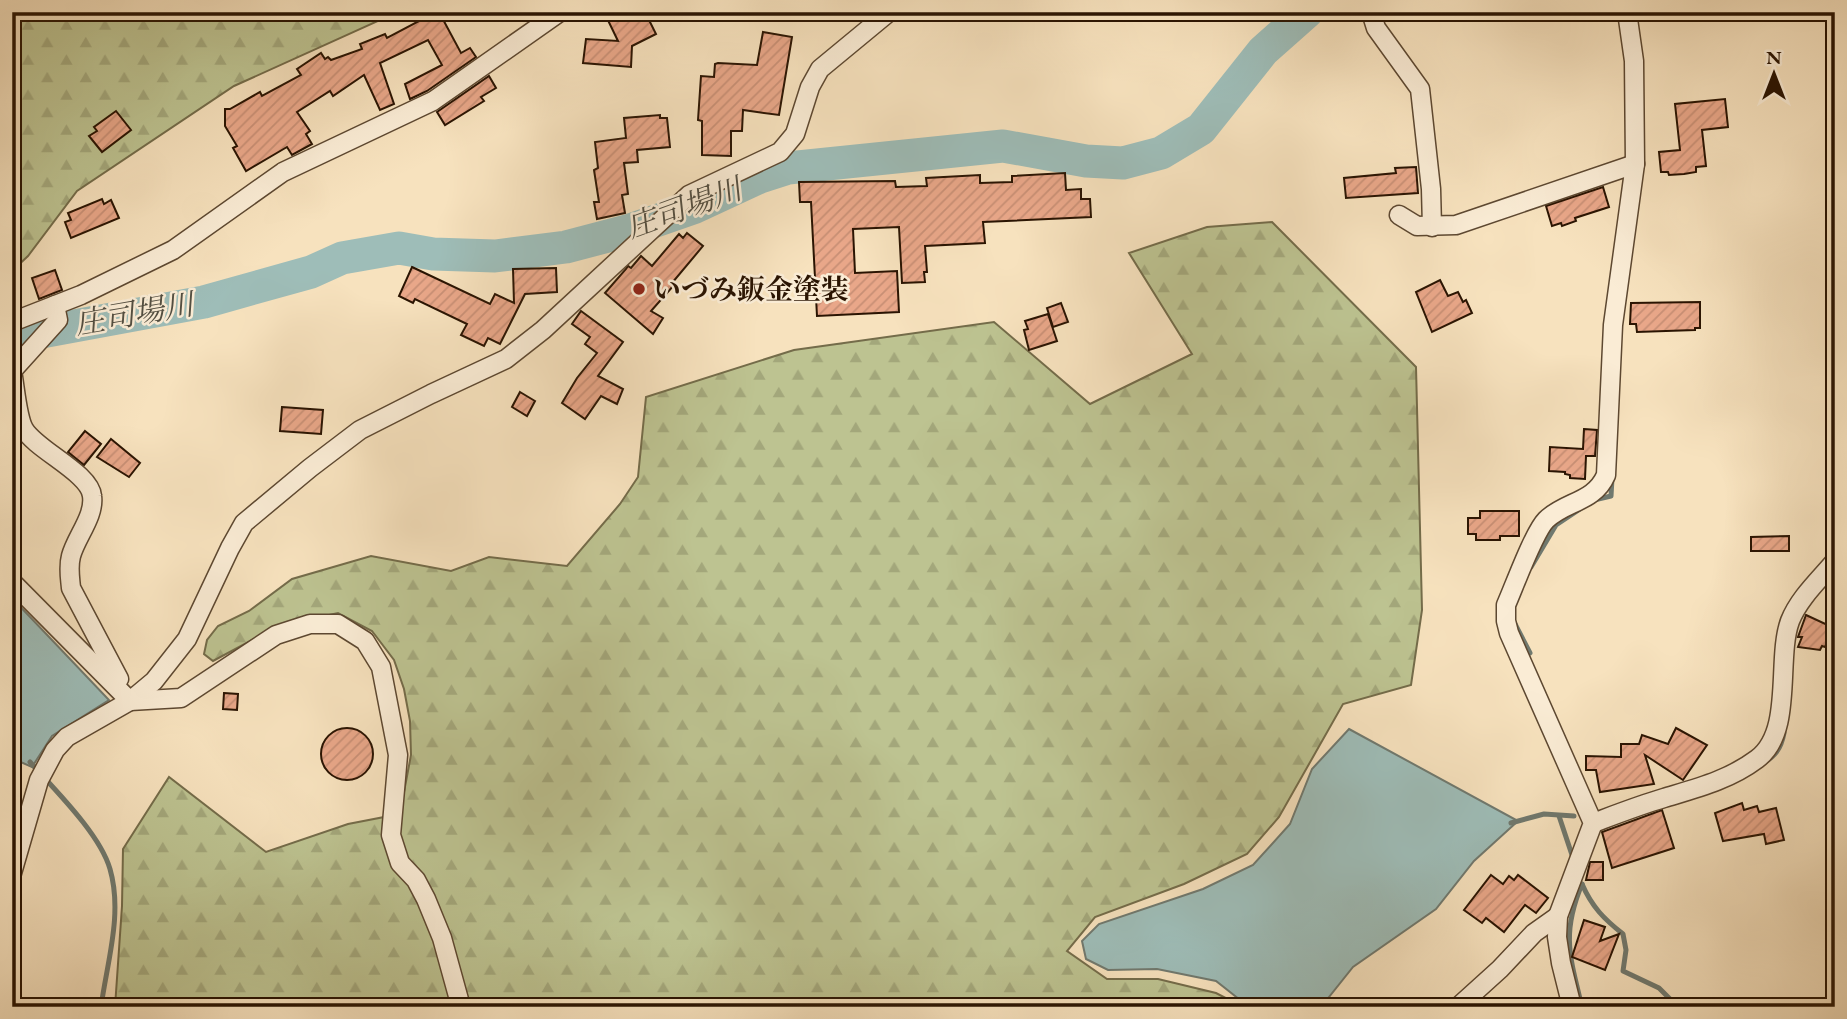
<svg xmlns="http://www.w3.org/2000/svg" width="1847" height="1019" font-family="'EB Garamond','Noto Serif JP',serif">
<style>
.forest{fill:url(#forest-firs);stroke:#746c4a;stroke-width:2}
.water{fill:#9ebdb8;stroke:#70796f;stroke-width:2}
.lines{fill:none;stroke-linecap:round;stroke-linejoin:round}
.stream{stroke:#70796f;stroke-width:5}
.river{stroke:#9ebdb8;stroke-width:33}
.building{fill:url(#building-hatch);stroke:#2a1402;stroke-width:2}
.minor-casing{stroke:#5d4831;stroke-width:21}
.minor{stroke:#faecd5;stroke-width:18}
.poi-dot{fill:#8f2418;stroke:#faecd5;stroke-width:2.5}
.labels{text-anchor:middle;stroke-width:5;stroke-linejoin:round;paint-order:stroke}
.poi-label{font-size:28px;font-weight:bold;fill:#2a1402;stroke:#faecd5;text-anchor:start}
.water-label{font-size:30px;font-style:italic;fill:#534f42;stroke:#faecd5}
</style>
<defs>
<pattern id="forest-firs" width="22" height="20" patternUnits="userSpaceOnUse" patternTransform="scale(1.75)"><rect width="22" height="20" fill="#bdc391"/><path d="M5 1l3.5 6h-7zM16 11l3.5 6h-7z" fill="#a3a77b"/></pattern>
<pattern id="building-hatch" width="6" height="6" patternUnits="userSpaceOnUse" patternTransform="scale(1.75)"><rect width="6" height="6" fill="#e9a789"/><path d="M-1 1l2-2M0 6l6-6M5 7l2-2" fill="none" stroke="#c88f75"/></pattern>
</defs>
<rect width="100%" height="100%" fill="#f7e2be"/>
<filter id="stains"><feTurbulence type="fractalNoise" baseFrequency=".00286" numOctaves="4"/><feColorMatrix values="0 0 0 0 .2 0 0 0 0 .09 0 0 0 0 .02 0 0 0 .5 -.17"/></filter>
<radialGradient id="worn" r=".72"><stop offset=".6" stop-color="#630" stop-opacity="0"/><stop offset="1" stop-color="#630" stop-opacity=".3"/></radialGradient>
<g class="forest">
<path d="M12,12H389L378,21L234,86L77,191L28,256L12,271Z"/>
<path d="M1272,222L1416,367L1422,610L1411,685L1343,704L1279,817L1247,854L1184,884L1095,917L1067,951L1107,979H1158L1216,993L1243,1007H115L122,906L123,849L169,777L266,852L348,824L384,817L404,792L411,755L410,721L404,689L394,660L372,631L338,613L278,626L213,661L204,654L207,640L218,626L249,611L292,579L371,556L451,571L489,557L567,566L620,504L638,477L646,397L794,350L994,322L1090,404L1192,354L1129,253L1207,227Z"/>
</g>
<g class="water">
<path d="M12,598L109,700L52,736L32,767L16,760L12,756Z"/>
<path d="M1349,729L1518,821L1474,861L1436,909L1353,967L1321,1007H1249L1216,981L1157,969L1108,970L1086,959L1082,941L1099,924L1203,889L1253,865L1290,824L1312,769Z"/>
</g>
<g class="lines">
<g class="stream">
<path d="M1594,500L1611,496L1612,478"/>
<path d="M1531,567L1556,525L1580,509"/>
<path d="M1514,622L1530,653"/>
<path d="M30,762C55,790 100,834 110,869C123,914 107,962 101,1007"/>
<path d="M1760,765C1775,757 1781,749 1784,733"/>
<path d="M1559,816L1574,861"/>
<path d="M1511,823L1544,814L1574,816"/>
<path d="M1582,884C1592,907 1604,919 1623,934L1626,950L1623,971L1659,988L1678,1007"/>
<path d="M1582,1007C1570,957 1561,934 1582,884"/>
</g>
<path class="river" d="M12,342L36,333L204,302L311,272L342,258L399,248L433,254L495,256L566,247L627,231L693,208L760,177L788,168L1003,146L1086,161L1123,163L1161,153L1201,129L1263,51L1307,12"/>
</g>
<g class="building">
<path d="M436,12H439L461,53L470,48L476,57L427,91L410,99L405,84L442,65L428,40L380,63L394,104L380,110L364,75L333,96L330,91L297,112L310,131L306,134L312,144L292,155L287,147L246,171L233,148L237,146L225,126V109H230L260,92L262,96L301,75L297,69L321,53L325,59L328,57L331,60L362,49L360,44L385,34L387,38Z"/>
<path d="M604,12H645L656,34L632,46L631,67L583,63L586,39L618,41Z"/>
<path d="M763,32L792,37L779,115L743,110L742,131H731V156L702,155V121L698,120L701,76L714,77L715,64L718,63L757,65Z"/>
<path d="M489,76L496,88L481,97L484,101L445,125L437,112Z"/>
<path d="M1725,99L1728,127L1702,130L1706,166L1696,167V172L1684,174L1669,175L1668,172H1661L1659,152L1680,150L1675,104Z"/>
<path d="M116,111L131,130L102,152L89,136L97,131L94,127Z"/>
<path d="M660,115V118H667L670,147L637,150L638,162L624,163L628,194L622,195L625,213L597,219L594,202H599L594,170L598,168L595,142L626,138L624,118Z"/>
<path d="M1416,167L1418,193L1346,198L1344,178L1396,173L1395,168Z"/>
<path d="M1065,173L1066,190L1081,189V199H1090L1091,217L983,222L985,243L925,246L927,272H924L925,282L902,283L899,227L853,229L855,273L897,271L899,312L817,316L811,202H800L799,182L895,181L896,187L927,186L926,178L980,175V183L1012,182V176Z"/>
<path d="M1603,187L1609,207L1575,218L1576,221L1562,226L1561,223L1552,226L1546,206Z"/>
<path d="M102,199L104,204L111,200L119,218L71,238L65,222L71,220L68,213Z"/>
<path d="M687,233L703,246L672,283L674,285L651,311L663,318L653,334L605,293L626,269L628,266L631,268L641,256L652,266L679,234L683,238Z"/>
<path d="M412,267L490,304L495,294L514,303L513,269L556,268L557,292L525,294L500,344L488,338L484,346L461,335L467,324L415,299L413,303L399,296Z"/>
<path d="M55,270L62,290L39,299L32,278Z"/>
<path d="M1440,280L1448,296L1458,292L1463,302L1466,300L1472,313L1432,332L1416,292Z"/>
<path d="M1700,302V328H1695V330L1637,332L1636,324H1630L1631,303Z"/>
<path d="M1061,303L1068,322L1053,327L1047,308Z"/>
<path d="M581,311L623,342L598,376L623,389L617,404L601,396L585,419L562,403L577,378L597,353L585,344L590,337L572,324Z"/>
<path d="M1048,314L1057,341L1029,350L1024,330L1028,329L1025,321Z"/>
<path d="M520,392L535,401L527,416L512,407Z"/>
<path d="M282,407L323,410L321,434L280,431Z"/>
<path d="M1584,429L1597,430L1595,456H1586L1585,479L1570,478V475L1565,474V472L1549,471L1550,447L1583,449Z"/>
<path d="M85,431L101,444L84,465L68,452Z"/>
<path d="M111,439L140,463L129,477L97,457Z"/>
<path d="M1480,511H1519V536H1500V540H1476V534H1468V518H1480Z"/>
<path d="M1789,536V551H1751V537Z"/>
<path d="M1806,615L1832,627L1825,647L1822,646L1820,650L1798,647L1802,637H1798Z"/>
<path d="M224,693L238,694L237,710L223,709Z"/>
<circle cx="347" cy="754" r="26"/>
<path d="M1676,728L1707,745L1683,780L1645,755L1654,784L1600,792L1596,770H1586V756L1621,757V744H1639L1642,735L1668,744Z"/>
<path d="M1742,803L1744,810L1757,806L1759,812L1776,808L1784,840L1766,844L1764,834L1723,841L1715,813Z"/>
<path d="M1662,810L1674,848L1612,868L1602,832Z"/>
<path d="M1590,862H1603V880H1586Z"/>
<path d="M1491,875L1503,884L1509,876L1514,880L1518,875L1548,898L1536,913L1525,905L1504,932L1486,918L1482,923L1464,910Z"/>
<path d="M1584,920L1605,927L1600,941L1619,934L1605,970L1572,957Z"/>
</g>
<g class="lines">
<defs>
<g id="minor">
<path d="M1371,12L1376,28L1420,89L1431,189L1432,227"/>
<path d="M1399,215L1417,226L1456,225L1635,164"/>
<path d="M55,305L58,320L12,371C15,386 17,417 24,429C36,450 90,473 92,496C95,516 76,537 71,556C68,567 70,577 71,588L119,679"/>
<path d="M12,322L81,295L173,250L283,172L433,101L560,12"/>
<path d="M12,582L130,701L181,698L276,635L310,624H338L365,641L381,667L398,755L391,835L400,863L416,880L426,899L442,938L461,1007"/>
<path d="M1593,823C1617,814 1640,805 1664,798C1697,788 1729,780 1757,759C1794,732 1776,659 1790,621C1799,598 1820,579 1835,561"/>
<path d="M12,873L39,780L55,750L67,737L130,701L154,681L187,639L230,548L244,523L310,468L360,430L431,394L506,359L543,330L689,195L780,152L795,134L810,87L820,69L889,12"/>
<path d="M1458,1007L1500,969L1534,933L1558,916"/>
<path d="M1572,1007L1561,963L1557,937L1558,916L1593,823L1509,633L1506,621V605C1514,587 1534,532 1546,520C1565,501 1594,503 1606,475L1613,325L1635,164L1634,61L1627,12"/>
</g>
</defs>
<use href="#minor" class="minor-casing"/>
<use href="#minor" class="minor"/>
</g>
<circle class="poi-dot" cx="639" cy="289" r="7"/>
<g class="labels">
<g class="poi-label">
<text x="653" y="299">いづみ鈑金塗装</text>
</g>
<g class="water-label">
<text transform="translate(684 208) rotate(-20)" y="10">庄司場川</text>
<text transform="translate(134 314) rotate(-10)" y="10">庄司場川</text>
</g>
</g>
<rect width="1847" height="1019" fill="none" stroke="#f7e2be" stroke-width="42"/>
<rect x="14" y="14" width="1819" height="991" fill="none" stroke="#2a1402" stroke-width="3.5"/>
<rect x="21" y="21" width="1805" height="977" fill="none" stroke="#2a1402" stroke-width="2"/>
<g transform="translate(1774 74)" stroke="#faecd5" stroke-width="5" paint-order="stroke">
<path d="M0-5L12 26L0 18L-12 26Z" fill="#2a1402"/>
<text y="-10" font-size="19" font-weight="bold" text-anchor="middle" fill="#2a1402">N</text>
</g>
<rect width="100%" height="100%" filter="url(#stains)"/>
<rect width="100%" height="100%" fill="url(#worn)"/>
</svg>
